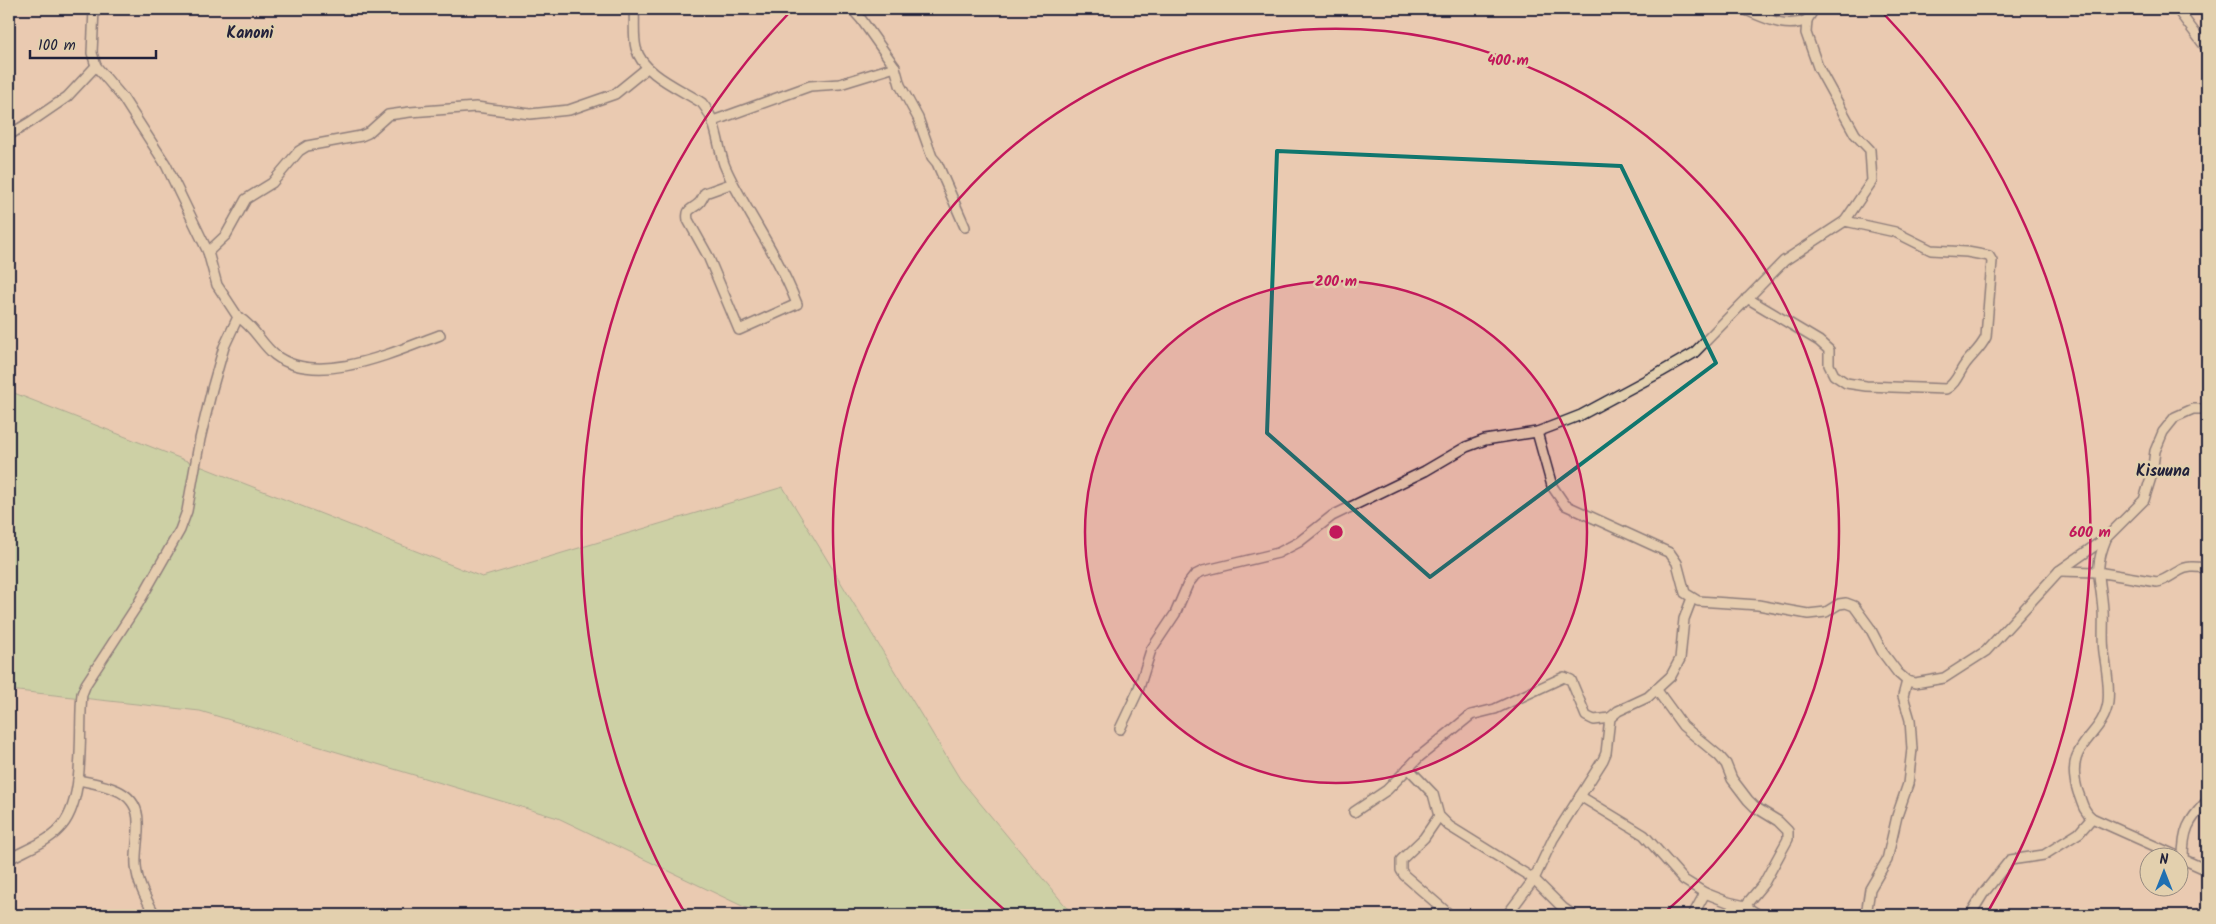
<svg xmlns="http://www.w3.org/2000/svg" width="2216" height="924" font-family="Kalam,sans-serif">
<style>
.green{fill:#aad897;stroke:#667d69}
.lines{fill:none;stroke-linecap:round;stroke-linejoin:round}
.minor-casing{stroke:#22223b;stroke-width:12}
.minor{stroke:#e3d0ae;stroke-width:9}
.marked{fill:none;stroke:#0f766e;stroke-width:4;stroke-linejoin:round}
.ring{fill:none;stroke:#c2185b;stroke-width:2.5}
.labels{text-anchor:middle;stroke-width:5;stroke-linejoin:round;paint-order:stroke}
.quarter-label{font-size:16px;font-weight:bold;fill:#22223b;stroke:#e3d0ae}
.centre{fill:#c2185b;stroke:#e3d0ae;stroke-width:2.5}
.ring-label{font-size:15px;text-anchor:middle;font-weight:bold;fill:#c2185b;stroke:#e3d0ae;stroke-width:5;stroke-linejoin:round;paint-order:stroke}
</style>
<rect width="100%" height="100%" fill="#eacab1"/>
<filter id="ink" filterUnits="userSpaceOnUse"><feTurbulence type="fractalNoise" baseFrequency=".02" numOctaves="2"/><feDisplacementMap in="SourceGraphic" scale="10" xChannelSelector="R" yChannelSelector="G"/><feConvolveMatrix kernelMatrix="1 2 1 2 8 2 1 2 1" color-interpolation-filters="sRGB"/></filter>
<g filter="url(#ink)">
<path class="green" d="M9,391L482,577L783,487L960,779L1073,915H761L558,818L200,711L9,690Z"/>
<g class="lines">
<defs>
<g id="minor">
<path d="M634,9C635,21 633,36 636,48C642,74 681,89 702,103C717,121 717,143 724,164C731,182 742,199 751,215C768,244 785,273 797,304L739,330L708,256L688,220C686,209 691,210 698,204C701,202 703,197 705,193L733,183"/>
<path d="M852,9L861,19L895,67L900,85L918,118L932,157L937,163L965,227"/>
<path d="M1743,9C1764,17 1785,30 1807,20L1814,9"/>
<path d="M2177,9L2207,49"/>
<path d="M1807,20L1806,33L1818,67L1855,134L1870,150L1872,181L1845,221"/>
<path d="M713,121L810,86L840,84L895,67"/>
<path d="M9,135L32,121L67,97L96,66"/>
<path d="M208,252L226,235L246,199L272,183L299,151L307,146L361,136L368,133L388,115L410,112L476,107L530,114L569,110L615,94L647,68"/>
<path d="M238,317C254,326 261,344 275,355C318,388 396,351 440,335"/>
<path d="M1537,432L1552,486L1565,505L1670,553L1677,563L1685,593L1698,601L1758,605L1808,614L1826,612L1839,604L1846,603L1854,606L1870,628L1883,653L1898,673L1907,681"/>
<path d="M2106,539C2093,571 2101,578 2103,610C2104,624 2102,638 2104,652C2106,668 2110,685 2108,702C2103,739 2062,742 2078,792C2082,802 2083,811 2092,818L2177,856"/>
<path d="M2059,571L2097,572L2157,582C2166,580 2171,575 2179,571C2187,565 2198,567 2207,568"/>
<path d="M1656,689L1683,726L1719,756L1726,764L1732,779L1748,800L1755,807L1778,821L1788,831V839L1764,883L1745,906"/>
<path d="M1120,729L1138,691L1151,650L1175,614L1188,584L1195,575L1203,571L1278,553L1299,542L1332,516L1425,471L1466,447L1485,440L1537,432L1558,424L1581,415L1661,372L1694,353L1784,261L1845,221L1895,232L1931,250L1967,252L1989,256L1992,261L1986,337C1981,348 1973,354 1966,363C1959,372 1956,384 1946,389L1866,386L1846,383L1834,375L1829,365V350L1819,341L1747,298"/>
<path d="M1408,768L1433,794L1439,816L1449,826L1534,879L1563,908L1573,915"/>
<path d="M78,780C103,785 138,789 138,822C139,836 135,851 136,865C137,883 146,899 155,915"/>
<path d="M1580,796L1644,835L1684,880L1705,893L1728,902L1745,906L1759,915"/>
<path d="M1354,812L1387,790L1419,757L1471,715L1495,709L1564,677L1571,680L1586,716L1594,720L1610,718"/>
<path d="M1439,816L1424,838L1401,860V870L1404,875L1450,915"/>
<path d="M2178,857L2207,870"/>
<path d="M9,859C25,850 46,843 59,829C87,802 78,730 82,694L86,684L138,604L180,530L187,511L200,439L212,389L224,347L238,317L217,285L208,252L166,165L123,98L96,66L92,53L94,9"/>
<path d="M2183,859C2183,830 2188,821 2207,801"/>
<path d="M1507,915L1534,879L1553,839L1603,760L1606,753L1610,718L1618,711L1648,697L1671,676L1680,659L1684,619L1692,598"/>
<path d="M1693,915L1705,893"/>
<path d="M1866,915L1870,889L1887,860L1897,816L1908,784L1912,749L1910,720L1903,696L1907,681L1915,683L1944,678L1986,651L2059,571L2106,538L2144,500L2152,474L2155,451L2163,432L2175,417L2193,409H2207"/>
<path d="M1970,915L1983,894L2010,860L2044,855L2079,833L2092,818"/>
</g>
</defs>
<use href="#minor" class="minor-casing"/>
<use href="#minor" class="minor"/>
</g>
</g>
<path d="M0 0H2216V924H0ZM1277,151L1621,166L1716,363L1430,577L1267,433Z" fill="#eacab1" fill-opacity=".55" fill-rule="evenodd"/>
<path class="marked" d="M1277,151L1621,166L1716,363L1430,577L1267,433Z"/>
<circle cx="1336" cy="532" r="251" fill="#c2185b" fill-opacity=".12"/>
<g class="ring">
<circle cx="1336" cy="532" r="251"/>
<path d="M1009 914A503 503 0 1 1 1663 914"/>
<path d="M686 915A754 754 0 0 1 789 13M1883 13A754 754 0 0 1 1986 915"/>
</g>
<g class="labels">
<g class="quarter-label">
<text x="250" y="38">Kanoni</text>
<text x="2163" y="476">Kisuuna</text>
</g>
</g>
<circle cx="1336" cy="532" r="8" class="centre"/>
<g class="ring-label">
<text x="1508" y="65">400 m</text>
<text x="1336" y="286">200 m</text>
<text x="2090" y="537">600 m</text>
</g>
<rect width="2216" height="924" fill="none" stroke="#e3d0ae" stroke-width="30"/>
<rect x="15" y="15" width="2186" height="894" fill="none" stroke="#22223b" stroke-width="2" filter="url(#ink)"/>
<g transform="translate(2164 872)"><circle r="24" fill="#e3d0ae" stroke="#968a80"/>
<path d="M0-4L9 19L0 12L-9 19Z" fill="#1f6fb2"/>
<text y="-8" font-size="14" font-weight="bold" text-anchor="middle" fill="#22223b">N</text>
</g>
<path d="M30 50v8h126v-8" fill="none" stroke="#22223b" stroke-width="2.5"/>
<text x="38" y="50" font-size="15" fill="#22223b" stroke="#e3d0ae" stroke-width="4" paint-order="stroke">100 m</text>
</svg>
